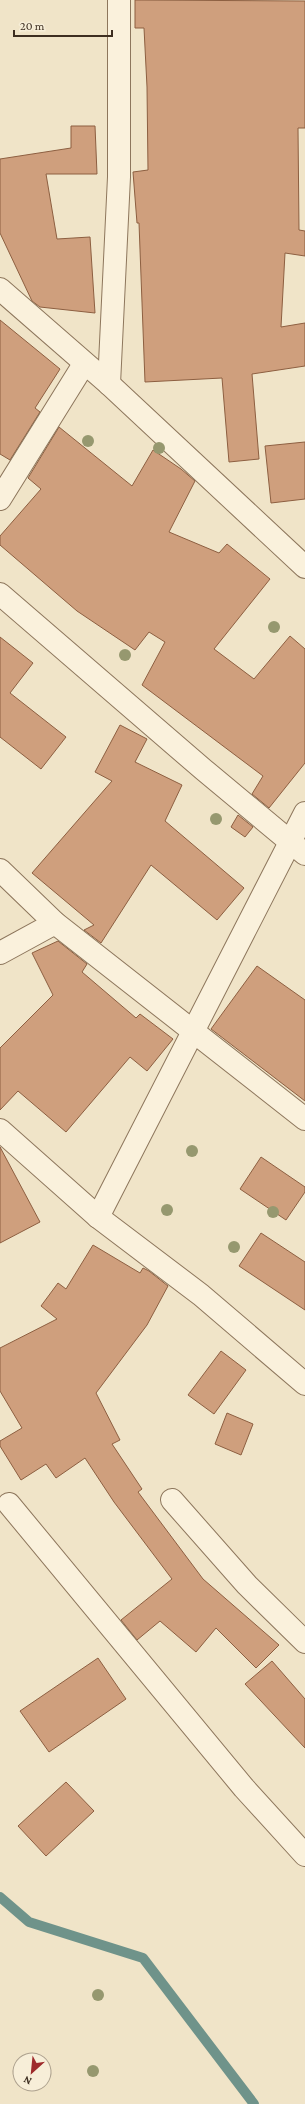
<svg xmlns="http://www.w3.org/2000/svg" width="305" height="2104" font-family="'Crimson Pro',serif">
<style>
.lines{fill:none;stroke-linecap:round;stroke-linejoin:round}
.stream{stroke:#6f938a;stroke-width:10}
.building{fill:#cf9f7d;stroke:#8d5f41}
.street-casing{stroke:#8d765c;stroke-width:24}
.street{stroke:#faf1dc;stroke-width:22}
.tree{fill:#96986f}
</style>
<rect width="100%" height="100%" fill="#f0e4c8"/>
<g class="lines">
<path class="stream" d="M0,1897L29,1922L143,1958L254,2104"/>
</g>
<g class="building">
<path d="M135,0L305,1V128H298L299,230L305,231V256L285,253L281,327L305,323V366L252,374L259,459L229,462L222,378L145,382L139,223H137L133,172L148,170L147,87L144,28H135Z"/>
<path d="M71,126H95L97,174H46L57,239L90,237L95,313L40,307L32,301L0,233V159L71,148Z"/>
<path d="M0,320L60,369L35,408L40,412L10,460L0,454Z"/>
<path d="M59,427L132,486L153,450L181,469L195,481L169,532L219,553L227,544L270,579L214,649L254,679L290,636L305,649V763L269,808L252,794L263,776L142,685L165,642L149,632L135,650L77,611L0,545V536L41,489L28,478Z"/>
<path d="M305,442V499L271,503L265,446Z"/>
<path d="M0,637L33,663L10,693L66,737L41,769L0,737Z"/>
<path d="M120,725L147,739L135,762L182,785L165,821L244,888L217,920L151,865L101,943L84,930L94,925L32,873L112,781L95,772Z"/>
<path d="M238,815L253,827L245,837L231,827Z"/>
<path d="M58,941L87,964L82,972L136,1018L140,1014L173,1039L147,1071L130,1057L66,1132L18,1091L0,1110V1048L53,995L32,953Z"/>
<path d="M257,966L305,1000V1101L211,1029Z"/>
<path d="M0,1147L40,1222L0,1243Z"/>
<path d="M261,1157L305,1187V1192L286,1220L240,1189Z"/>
<path d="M261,1233L305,1262V1310L239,1266Z"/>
<path d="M93,1245L140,1273L143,1268L149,1271L168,1286L147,1325L96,1393L120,1440L112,1444L142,1489L138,1492L203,1579L279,1645L256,1668L216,1628L196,1652L160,1621L137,1640L121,1620L172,1579L114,1502L85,1458L56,1478L46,1464L21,1480L0,1446V1441L22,1428L0,1391V1348L57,1319L41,1306L58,1283L66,1289Z"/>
<path d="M221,1351L246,1370L214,1414L188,1395Z"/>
<path d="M227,1413L253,1424L241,1455L215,1444Z"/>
<path d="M98,1658L126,1699L49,1752L20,1711Z"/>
<path d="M272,1661L305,1699V1748L245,1684Z"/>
<path d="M66,1782L94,1811L46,1856L18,1826Z"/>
</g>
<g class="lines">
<defs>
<g id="street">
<path d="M0,289L109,384L305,567"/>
<path d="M109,384L119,177V0"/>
<path d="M0,499L84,364"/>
<path d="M0,594L204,770L305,854"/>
<path d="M0,870L55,923L305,1119"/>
<path d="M0,953L55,923"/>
<path d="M0,1130L98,1217L201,1295L305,1384"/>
<path d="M98,1217L305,813"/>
<path d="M172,1500L247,1585L305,1642"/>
<path d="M9,1504L244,1788L305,1855"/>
</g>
</defs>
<use href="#street" class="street-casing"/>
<use href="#street" class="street"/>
</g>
<g class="tree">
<circle cx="88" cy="441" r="6"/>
<circle cx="159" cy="448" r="6"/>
<circle cx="274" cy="627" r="6"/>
<circle cx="125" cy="655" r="6"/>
<circle cx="216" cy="819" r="6"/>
<circle cx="192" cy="1151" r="6"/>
<circle cx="167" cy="1210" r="6"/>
<circle cx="273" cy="1212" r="6"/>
<circle cx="234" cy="1247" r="6"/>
<circle cx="98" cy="1995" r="6"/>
<circle cx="93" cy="2071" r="6"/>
</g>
<g transform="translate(32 2072) rotate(207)"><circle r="19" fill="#f7eed8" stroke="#ada18e"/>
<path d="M0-3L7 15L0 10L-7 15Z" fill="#9e2a2b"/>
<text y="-6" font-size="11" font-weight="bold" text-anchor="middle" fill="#3d2e20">N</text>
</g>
<path d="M14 30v6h98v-6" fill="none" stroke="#3d2e20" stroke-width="2"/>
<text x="20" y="30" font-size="12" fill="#3d2e20" stroke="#f7eed8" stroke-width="3" paint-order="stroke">20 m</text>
</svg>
